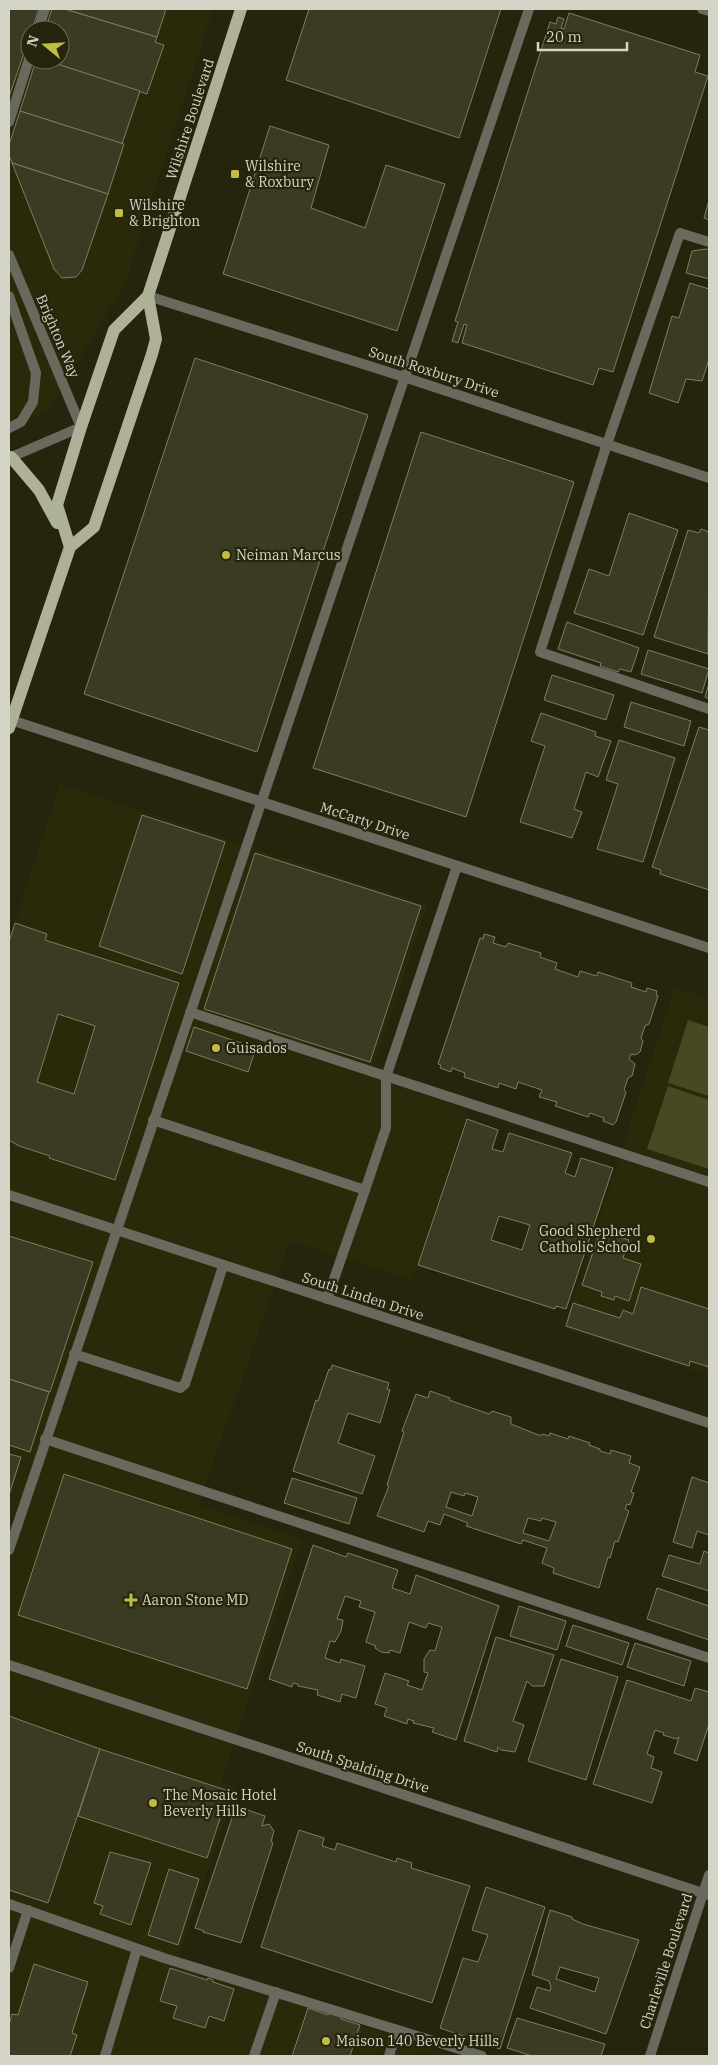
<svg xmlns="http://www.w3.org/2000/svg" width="718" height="2065" font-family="'IBM Plex Serif',serif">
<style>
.built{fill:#2a2a0a;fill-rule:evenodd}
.green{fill:#484823}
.building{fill:#3b3b23;stroke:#7c7d62;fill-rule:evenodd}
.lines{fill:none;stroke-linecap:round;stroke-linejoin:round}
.service{stroke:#69695e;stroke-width:10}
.minor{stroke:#69695e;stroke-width:10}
.tertiary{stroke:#69695e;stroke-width:10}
.primary{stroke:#afb098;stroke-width:12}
.poi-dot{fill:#bfbe42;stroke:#25250e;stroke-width:2}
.labels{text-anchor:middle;stroke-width:4.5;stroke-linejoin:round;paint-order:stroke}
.street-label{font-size:14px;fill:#d4d5c6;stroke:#25250e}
.poi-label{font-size:14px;fill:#d4d5c6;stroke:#25250e;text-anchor:start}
</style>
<rect width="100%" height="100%" fill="#25250e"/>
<g class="built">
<path d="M9,9H213L125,283L48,412L9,427ZM30,30H60V60H30Z"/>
<path d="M60,784L427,905L371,1076L468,1110L412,1280L290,1241L199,1504L302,1540L221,1782L236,1787L176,1964L453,2056H9V941Z"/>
<path d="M675,988L709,998V1375L563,1329Z"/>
</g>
<g class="green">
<path d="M688,1020L709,1027V1096L668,1083Z"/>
<path d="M668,1086L709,1100V1169L647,1149Z"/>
</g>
<g class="building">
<path d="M9,9H39L9,97Z"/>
<path d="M52,9H65L157,37L155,42L164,45L147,94L45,60H60V30H45Z"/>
<path d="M65,9H166L157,37Z"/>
<path d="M309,9H501L459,138L286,80Z"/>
<path d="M569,13L700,55L695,72L708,76L613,372L599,368L593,385L462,343L467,325L464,324L458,343L452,341L458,322L455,321L550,22L556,24L558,17L564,19L561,28L564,29Z"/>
<path d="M36,60H45L140,91L122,144L20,111Z"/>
<path d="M20,111L124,144L108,194L12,163L9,155V145Z"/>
<path d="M270,126L329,145L311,208L365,228L386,165L445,184L397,331L223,274Z"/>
<path d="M12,163L108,194L82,270L76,277L62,278L54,269Z"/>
<path d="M709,200V220L704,218Z"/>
<path d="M706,249L709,250V279L686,273L692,251Z"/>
<path d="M690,283L709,289V359L702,381L686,379L678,403L649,393L672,316L679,318Z"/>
<path d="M195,358L368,415L257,752L84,694Z"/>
<path d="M421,432L574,482L466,817L313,768Z"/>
<path d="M629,513L678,530L643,635L574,613L589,569L609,576Z"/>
<path d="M701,529L709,532L708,654L654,637L688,530L699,533Z"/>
<path d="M567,622L639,648L631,672L620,669L618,672L600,666L601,663L558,649Z"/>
<path d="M648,650L709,669L702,693L641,674Z"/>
<path d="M552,675L614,695L606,720L544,700Z"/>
<path d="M709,683V699L705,697Z"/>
<path d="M631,702L691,721L684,746L624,727Z"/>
<path d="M541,713L596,732L595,736L611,741L598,777L586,772L574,809L582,812L572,838L520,822L545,746L531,741Z"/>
<path d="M699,727L709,730V890L660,874L661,870L652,867Z"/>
<path d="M619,740L675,758L643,862L597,849L618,784L606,780Z"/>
<path d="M142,815L225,842L182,974L99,946Z"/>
<path d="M255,853L421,906L370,1062L204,1009Z"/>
<path d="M15,923L47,934L45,940L179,983L115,1180L49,1158L50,1156L19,1146L9,1140V942ZM58,1014L95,1026L74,1094L37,1082Z"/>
<path d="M484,934L495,937L493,943L506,947L508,943L541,953L540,957L557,963L555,969L578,977L580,971L597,976L598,972L632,983L631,987L646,992L647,988L657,991L656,995L658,996L649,1024L645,1026L641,1038L643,1041L640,1052L635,1055L631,1054L629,1059L635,1064L632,1076L628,1078L624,1090L626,1092L616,1122L613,1125L603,1121L604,1118L590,1113L588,1117L555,1106L557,1102L539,1097L542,1090L518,1082L516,1089L499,1083L498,1088L464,1077L465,1073L452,1068L451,1072L440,1068L441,1065L438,1064L480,938L483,939Z"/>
<path d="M194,1027L256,1048L248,1072L186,1051Z"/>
<path d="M467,1119L498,1130L492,1149L503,1152L509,1133L572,1153L565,1173L575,1177L581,1158L613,1168L566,1309L556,1306L555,1309L418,1265ZM499,1216L530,1225L522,1250L491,1240Z"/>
<path d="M600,1231L629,1240L623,1258L641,1264L629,1301L615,1296L614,1300L601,1296L602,1292L582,1285Z"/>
<path d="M9,1236L93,1262L50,1392L9,1379Z"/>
<path d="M641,1287L709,1309V1367L690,1361L689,1366L566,1326L573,1303L620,1318L623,1310L633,1314Z"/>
<path d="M332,1365L389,1383L387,1389L390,1390L380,1423L348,1413L338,1443L375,1456L362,1494L293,1471L316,1400L318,1401L329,1369L331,1370Z"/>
<path d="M9,1379L49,1392L30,1452L9,1445Z"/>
<path d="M430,1391L450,1398L449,1400L489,1414L492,1411L511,1417V1424L541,1436L542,1434L549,1436L550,1433L568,1439L569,1436L590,1443L589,1445L600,1449V1451L610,1454L611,1450L631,1456L629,1463L640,1467L631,1492L634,1493L630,1505L627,1504L625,1509L629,1511L618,1542L615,1541L610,1558L608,1557L599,1588L553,1573L554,1568L542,1563L547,1548L523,1540L521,1544L466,1526L468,1523L444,1514L440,1525L428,1521L424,1532L377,1516L389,1486L387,1485L404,1432L402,1431L416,1394L428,1398ZM451,1492L464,1496L465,1493L478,1497L472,1516L446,1507ZM528,1518L541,1521L542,1518L556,1522L549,1541L523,1533Z"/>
<path d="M9,1454L21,1457L9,1495Z"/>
<path d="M64,1474L292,1549L247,1689L18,1615Z"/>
<path d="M692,1477L709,1483V1535L697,1531L692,1548L673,1542Z"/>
<path d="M292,1478L357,1498L349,1524L284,1503Z"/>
<path d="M313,1545L346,1557L348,1553L398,1570L392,1588L410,1594L416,1575L499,1606L456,1740L432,1732L434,1728L413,1723L414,1721L408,1719L407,1724L384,1716L387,1708L375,1704L385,1673L409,1681L407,1685L422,1690L428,1673L424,1672V1659L430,1650L435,1651L442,1627L428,1623L426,1628L409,1622L400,1653L390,1650L389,1653L381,1652L375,1648L376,1646L366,1642L375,1612L359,1607L361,1601L345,1596L337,1619L343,1620L341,1631L335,1642L330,1641L325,1658L340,1663L341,1659L365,1666L356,1698L342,1694L340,1702L317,1695L318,1690L298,1686V1684L293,1683L292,1687L269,1679Z"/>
<path d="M704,1551L709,1553V1591L662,1576L669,1555L700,1564Z"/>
<path d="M657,1588L709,1606V1640L647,1619Z"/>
<path d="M519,1606L566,1621L557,1650L510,1636Z"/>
<path d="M573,1625L629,1643L622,1665L566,1646Z"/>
<path d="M496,1637L554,1655L544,1686H532L527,1681L513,1721L524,1725L515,1752L501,1750L498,1747L497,1752L464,1741Z"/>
<path d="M635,1643L691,1661L684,1686L627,1667Z"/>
<path d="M561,1659L618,1677L586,1780L528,1761Z"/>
<path d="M627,1680L691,1701L695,1688L709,1692V1724L697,1761L674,1753L679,1737L676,1739L663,1735L664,1733L655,1730L647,1754L654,1757L651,1768L662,1772L652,1803L593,1784Z"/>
<path d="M9,1716L100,1749L48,1903L9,1890Z"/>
<path d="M100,1749L229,1791L207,1858L78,1816Z"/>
<path d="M236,1806L265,1816L262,1826L269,1824L274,1831L271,1842L273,1843L241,1943L203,1932L204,1931L195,1928Z"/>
<path d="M299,1830L324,1838L322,1846L335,1850L337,1843L396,1862L397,1858L412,1863L411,1868L470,1886L432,2003L261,1947Z"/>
<path d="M110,1852L151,1863L131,1925L100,1914L103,1906L94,1903Z"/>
<path d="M169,1869L199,1879L178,1945L148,1935Z"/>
<path d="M486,1887L545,1907L500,2049L440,2028L463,1958L478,1962L488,1935L472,1930Z"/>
<path d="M550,1910L572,1917V1919L583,1924L639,1940L606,2034L530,2008L537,1987L550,1991L551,1987L549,1981L532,1975ZM560,1967L599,1978L595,1992L556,1979Z"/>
<path d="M34,1964L88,1982L72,2033L77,2035L70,2056H9V2025L12,2014L18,2015Z"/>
<path d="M170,1968L207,1980L208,1978L213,1980V1982L234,1989L224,2021L209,2016L205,2028L173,2018L177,2006L160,2001Z"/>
<path d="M308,2008L328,2015L329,2010L342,2014L341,2019L360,2025L350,2056H292Z"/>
<path d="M517,2018L605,2044L601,2056H532L507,2048Z"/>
</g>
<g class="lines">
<g class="service">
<path d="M38,30L45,9"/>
<path d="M9,122L30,56"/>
<path d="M709,242L680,233L607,444L540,652L709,709"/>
<path d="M190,1012L709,1182"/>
<path d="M153,1120L365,1190L327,1299"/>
<path d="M365,1190L386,1128V1077L457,866"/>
<path d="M74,1354L180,1388L185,1384L223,1266"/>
<path d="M45,1439L709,1658"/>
<path d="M9,1550L529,9"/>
<path d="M9,1904L164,1958L482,2056"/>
<path d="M9,1968L28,1910"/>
<path d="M105,2056L137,1949"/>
<path d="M254,2056L276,1992"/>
<path d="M389,2056L397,2030"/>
</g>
<g class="minor">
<path d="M702,9L709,11"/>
<path d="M11,720L709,948"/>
<path d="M9,1195L709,1423"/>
<path d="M650,2056L709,1875"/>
</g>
<g class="tertiary">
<path d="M9,255L81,427L9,458"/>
<path d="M9,296L36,373L33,402L21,422L9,428"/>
<path d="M148,296L404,377L709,478"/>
<path d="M9,1665L709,1895"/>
</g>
<g class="primary">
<path d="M11,457L39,490L57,523"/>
<path d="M70,547L57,505L81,427L114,330L148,296"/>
<path d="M9,728L70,547L94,527L152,354L156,339L148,296L241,9"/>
</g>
</g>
<g class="poi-dot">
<rect x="230" y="169" width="10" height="10" rx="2.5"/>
<rect x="114" y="208" width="10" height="10" rx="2.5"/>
<circle cx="226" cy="555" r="5"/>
<circle cx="216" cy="1048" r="5"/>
<circle cx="651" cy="1239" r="5"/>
<path d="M128.5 1592.5h5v5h5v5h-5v5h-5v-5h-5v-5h5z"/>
<circle cx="153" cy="1803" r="5"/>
<circle cx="326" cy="2041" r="5"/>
</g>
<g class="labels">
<g class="street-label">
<text transform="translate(190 119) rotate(-72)" y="5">Wilshire Boulevard</text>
<text transform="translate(58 336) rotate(67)" y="5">Brighton Way</text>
<text transform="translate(434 372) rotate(18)" y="5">South Roxbury Drive</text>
<text transform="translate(365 821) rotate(18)" y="5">McCarty Drive</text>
<text transform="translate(363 1296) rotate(18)" y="5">South Linden Drive</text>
<text transform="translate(363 1767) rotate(18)" y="5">South Spalding Drive</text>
<text transform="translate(666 1961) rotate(-72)" y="5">Charleville Boulevard</text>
</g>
<g class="poi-label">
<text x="245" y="171">Wilshire<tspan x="245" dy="16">&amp; Roxbury</tspan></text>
<text x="129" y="210">Wilshire<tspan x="129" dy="16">&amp; Brighton</tspan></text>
<text x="236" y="560">Neiman Marcus</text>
<text x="226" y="1053">Guisados</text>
<text x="641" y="1236" text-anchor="end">Good Shepherd<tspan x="641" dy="16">Catholic School</tspan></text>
<text x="142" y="1605">Aaron Stone MD</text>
<text x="163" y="1800">The Mosaic Hotel<tspan x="163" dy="16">Beverly Hills</tspan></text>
<text x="336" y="2046">Maison 140 Beverly Hills</text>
</g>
</g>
<rect width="718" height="2065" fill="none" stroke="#d4d5c6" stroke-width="20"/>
<g transform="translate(45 45) rotate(288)"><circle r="24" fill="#25250e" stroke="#6b6b58"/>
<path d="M0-4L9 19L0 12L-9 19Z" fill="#bfbe42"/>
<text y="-8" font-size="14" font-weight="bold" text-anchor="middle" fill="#d4d5c6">N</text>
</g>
<path d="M538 42v8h89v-8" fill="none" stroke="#d4d5c6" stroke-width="2.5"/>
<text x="546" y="42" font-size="15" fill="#d4d5c6" stroke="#25250e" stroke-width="4" paint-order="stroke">20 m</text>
</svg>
